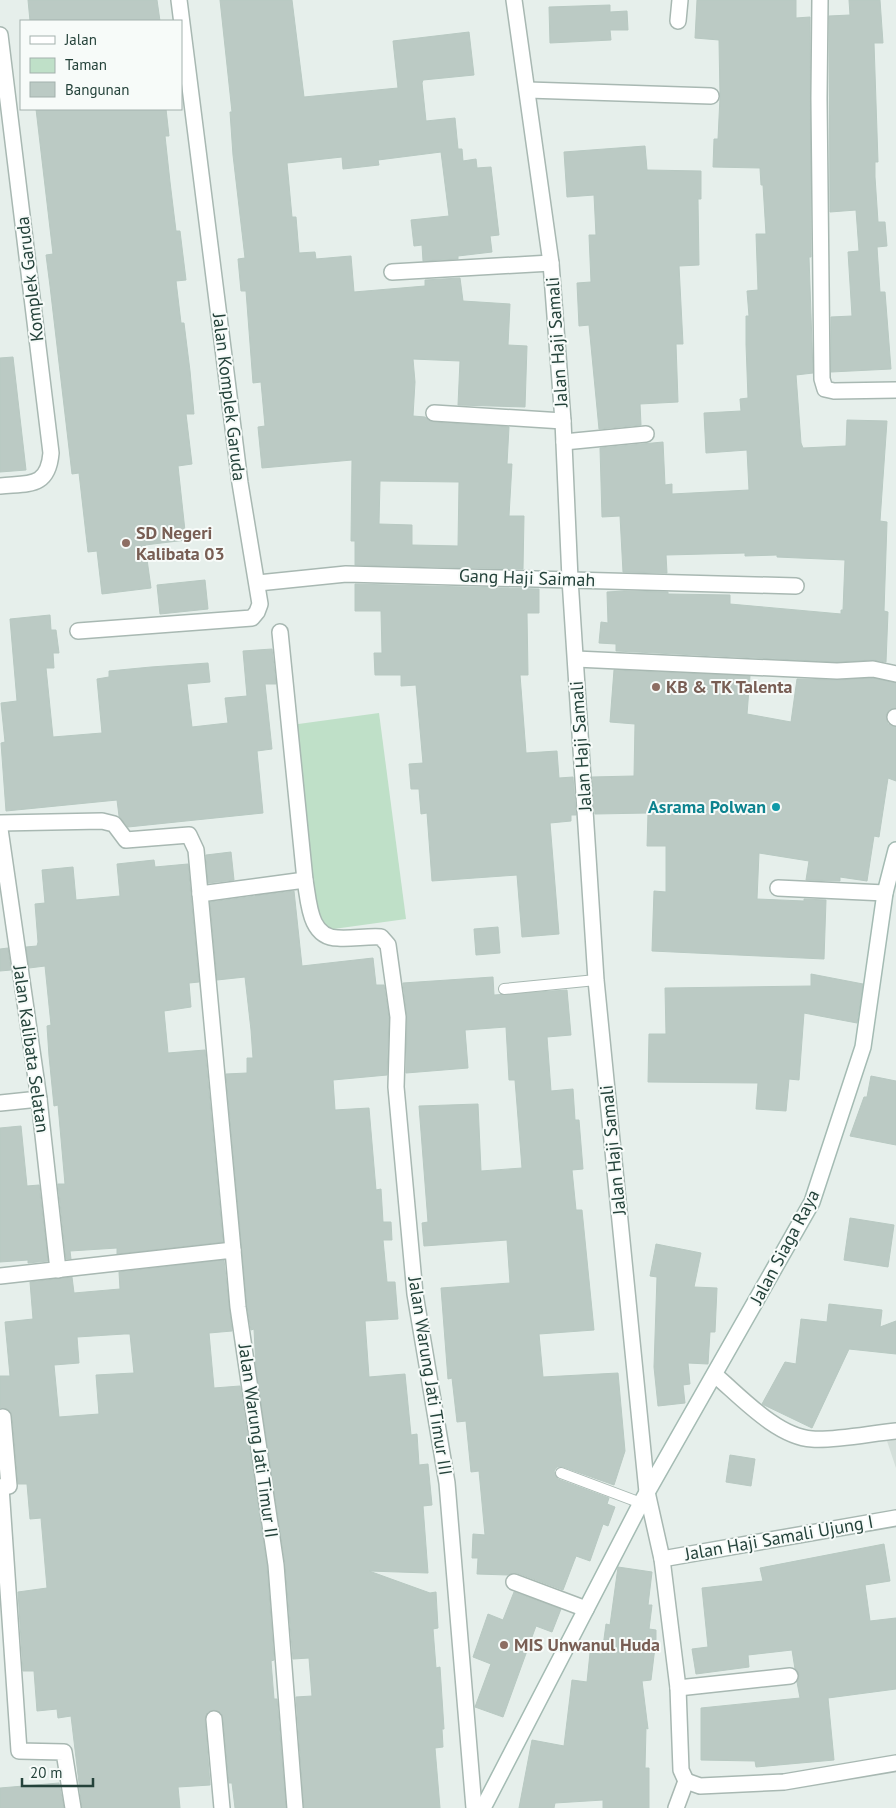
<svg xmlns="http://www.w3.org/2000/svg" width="896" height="1808" font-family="'PT Sans',sans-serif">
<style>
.built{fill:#d4dfda}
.green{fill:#bfe0c8}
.building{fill:#bbcac4;stroke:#b8c9c2;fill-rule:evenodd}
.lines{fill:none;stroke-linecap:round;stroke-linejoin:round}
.service-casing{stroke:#a8b8b2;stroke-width:12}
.minor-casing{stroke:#a8b8b2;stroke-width:18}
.tertiary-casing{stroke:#a8b8b2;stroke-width:18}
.secondary-casing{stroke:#a4bbb3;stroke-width:18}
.service{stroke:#fff;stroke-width:10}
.minor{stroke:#fff;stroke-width:15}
.tertiary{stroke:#fff;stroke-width:15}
.secondary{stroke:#fff;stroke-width:15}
.education-dot{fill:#8d6e63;stroke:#f7fbf9;stroke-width:2}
.culture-dot{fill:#0f9aa8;stroke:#f7fbf9;stroke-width:2}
.labels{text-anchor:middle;stroke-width:4;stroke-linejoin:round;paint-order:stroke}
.street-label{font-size:18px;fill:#24423a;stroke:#f7fbf9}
.education-label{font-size:18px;font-weight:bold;fill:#785e54;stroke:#f7fbf9;text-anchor:start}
.culture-label{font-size:18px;font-weight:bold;fill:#0d838f;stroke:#f7fbf9;text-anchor:end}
</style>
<rect width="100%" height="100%" fill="#e6efeb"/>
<path class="built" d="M896,1439V1468L887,1441Z"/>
<path class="green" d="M379,713L406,919L319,931L291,725Z"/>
<g class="building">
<path d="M28,0H157L160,21H30Z"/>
<path d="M220,0H292L304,97L398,88L393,41L469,32L474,75L423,80L422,83L426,121L455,118L458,149H462L463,161L476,159L477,168L491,167L499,235L490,236L492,252L458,256V259L423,261L422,245L414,246L411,220L449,216L441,152L378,160L379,165L343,169L342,157L287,163L292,217H296L299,253L315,252L316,259L351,256L354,292L425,286V280L460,278L463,301L510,304L508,345L527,346L525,407L458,405L460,361L413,359L415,382L413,416L425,417L433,422L509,427L507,464H512L509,516H524L523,569L355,565V541H351L352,460L262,468L258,427L265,426L261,382L253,383L246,291H241L238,259L245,258L233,155L230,112H232ZM380,481L459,482L458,546L412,545V525L379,524Z"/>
<path d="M697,0H796V18L810,17L811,257H809L813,373L796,375L801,443L803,448L846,446L847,420L887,421L880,521L887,522L884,611L888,612L886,662L873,660L837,662L616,651V644L599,643L601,622L608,623L607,592L624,591L668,592V594L730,595V604L841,614V610H843L845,560L777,557V555L745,556V553L666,555L667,573L623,572L620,516L602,517L600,448L663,442L665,485L672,484V494L749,490L747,450L706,453L704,413L741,411L740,399L748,398L746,344V316H749L747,291L758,290L756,234H766L763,185H761L760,168L713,167L714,139H718L720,97L719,40L695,38Z"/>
<path d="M849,0H880L883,43H874L878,162H875V177L878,222H885L887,246L877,247L880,292H885L891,369L831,372V317L852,316L848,252L859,251L856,210L830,212L829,16L850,15Z"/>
<path d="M610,5V12L627,11L628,30H610L611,40L550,43L549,7Z"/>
<path d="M36,109H166L169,136H165L170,182L176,231H180L186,280L176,281L181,323H184L190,371L194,414H186L192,464L178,466L186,540L145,545L151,588L102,594L97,551L88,552L79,473L72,474L50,286L46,255L53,254Z"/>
<path d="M645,146L647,170L701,171V199H698L699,265L679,266L683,344H676L678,402L640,404L641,425L599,429L589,325L579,326L577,283L591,282L589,235H596L594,195L567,197L564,152Z"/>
<path d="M13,357L26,470L0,472V358Z"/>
<path d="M205,580L208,609L160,614L157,585Z"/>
<path d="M355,584L539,589V613H527L528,675H520L526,753L557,751L559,778L573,777L576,815H571V821L550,823L559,934L522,937L517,875L432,881L427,813L421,814L419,789H411L409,764L423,763L416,685L401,686V675H375L374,653H382L381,611H355Z"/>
<path d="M50,615L51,630H56L59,653H53L54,668H46L53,737L102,733L97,679L109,677V671L151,667L208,663L210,682L187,684L192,727L228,723L225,698L247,696L243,651L272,649L276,684H265L272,749L257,751L263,813L128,827L119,816L117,800L6,811L1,743L5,742L1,703L17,701L10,619Z"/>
<path d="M614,670L750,676L747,714L791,722L797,679L838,680L872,678L896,683V708L889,710L886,715L888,724L896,727V781L888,778L879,837L874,836L867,881L840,877V881L806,880L809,861L759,853L757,899L804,901V899L826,900L824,959L652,951L654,891L666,892V846H647L648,813L595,814L592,777L634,776L635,724L610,722Z"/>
<path d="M231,852L234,880L208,883L206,855Z"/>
<path d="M154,860L155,867L188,864L199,982L189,983L191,1007L164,1011L168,1053L205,1050L223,1242L117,1254V1248L70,1251L71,1259H66L58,1184H65L58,1105L54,1106L49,1056L47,1026L51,1025L45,966L29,968L26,947L37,946L38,942L35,904L45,903L42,870L73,867L76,900L120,896L117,864Z"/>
<path d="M294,891L302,966L373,958L376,985H384L389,1018L387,1075L333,1080L335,1110L369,1108L376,1190L381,1189L383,1222H391L392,1240H383L387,1282H395L398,1319L365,1321L369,1377L405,1374L411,1435L417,1434L419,1465L428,1464L432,1505L423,1506L428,1573L369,1571L430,1593L436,1592L438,1628L433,1629L436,1668L440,1667L444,1729H442L443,1747L435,1748L440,1808H304L296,1697L312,1696L309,1658L293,1659L285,1564L256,1368L254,1329L251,1330L247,1306L226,1074L247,1073V1058H253L251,1030L245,977L217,980L210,902Z"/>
<path d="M498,927L500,953L476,955L474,929Z"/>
<path d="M8,948L11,970L0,971V949Z"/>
<path d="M811,974L863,984L857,1023L804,1013L799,1080L789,1079L786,1111L756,1109L758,1083L648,1082L649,1034H666L665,988L811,986Z"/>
<path d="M493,977L494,995L567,990L571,1035L547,1037L551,1091L573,1089L575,1120H579L583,1169L572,1170L576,1210H582L594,1330L539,1334L543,1377L618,1373L625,1451L614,1485L563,1467H557L554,1471L558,1479L609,1498L607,1504L615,1507L608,1526L603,1524L590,1561L576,1556L563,1590L517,1573L508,1575L477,1574L478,1558H472L473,1534L485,1535L479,1471L471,1472L466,1421L457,1422L452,1378L448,1379L441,1288L510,1283L507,1240L424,1246L422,1223L428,1222L419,1106L478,1104L481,1171L522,1168L515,1080H509L506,1027L465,1030L468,1068L406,1073L407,1017L403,983Z"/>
<path d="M871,1076L896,1081V1145L850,1136L864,1097H867Z"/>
<path d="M21,1126L27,1186L39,1185L48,1261L28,1263V1260L0,1262V1128Z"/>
<path d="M850,1218L894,1225L888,1267L844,1260Z"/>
<path d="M656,1244L701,1253L694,1287L717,1288L715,1332H710L708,1364L688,1363L690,1384L683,1385L685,1403L658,1406L654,1367L657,1277L650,1276Z"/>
<path d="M224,1260L232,1331L209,1333L214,1388L240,1386L267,1566L274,1660L271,1661L274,1699H277L286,1808H235L232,1783H229L223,1718L221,1713L214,1710L208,1712L205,1720L210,1785L178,1787L180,1808H82L71,1716L58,1718L57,1709L37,1711L34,1671H23L18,1592L47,1588L41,1518L30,1519L27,1484H18L12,1416L7,1409L0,1408V1376H10L5,1322L33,1319L30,1282L72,1277L74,1293L120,1289L119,1272ZM124,1334H130L134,1373L96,1375L99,1414L59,1417L54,1365L79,1363L77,1337Z"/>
<path d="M829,1304L882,1310L880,1327L896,1321V1354L849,1349L812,1428L762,1404L785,1362L796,1364L801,1319L827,1322Z"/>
<path d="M730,1455L755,1459L751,1486L726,1482Z"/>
<path d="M884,1544L890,1581L865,1585L870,1621L896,1618V1689L828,1698L834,1760L756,1767L755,1761L701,1760V1708L800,1698L797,1682L799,1675L795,1669L792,1650L748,1655L749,1667L696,1674L692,1649L708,1647L702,1588L763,1581L760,1568Z"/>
<path d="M618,1567L652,1572L648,1605H652L649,1629L656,1630V1639L651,1680L642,1681L648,1729L646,1728L645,1768H649V1808H603V1800L555,1803L554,1808H519L532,1740L564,1746L572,1680L587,1682L590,1653L602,1654L606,1624L610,1625Z"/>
<path d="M514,1592L561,1609L552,1632L536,1626L503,1717L475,1707L491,1664L473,1657L488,1614L503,1620Z"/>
<path d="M59,1783L64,1808H0V1788Z"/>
</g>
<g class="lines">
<defs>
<g id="service">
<path d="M504,989L596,980"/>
<path d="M561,1473L641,1503"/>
</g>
<g id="minor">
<path d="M820,0L819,98L822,379L825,389L834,391L896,390"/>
<path d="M678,21L680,0"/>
<path d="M0,35L51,453C48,488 29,483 0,486"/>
<path d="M528,90L711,96"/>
<path d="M392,272L551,263"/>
<path d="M434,413L563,421"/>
<path d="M564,442L646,434"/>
<path d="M258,583L346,574L796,586"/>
<path d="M78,631L252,618L257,612L260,604L240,483L179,0"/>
<path d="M280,632L305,880C309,902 309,938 338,938C352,939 367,936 381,937L388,945L398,1017L396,1087L415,1294L447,1483L474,1808"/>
<path d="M576,659L837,671L873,669L896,674"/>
<path d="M895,717L896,718"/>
<path d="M0,823L102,821L114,824L126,840L189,835L196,850L233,1250"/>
<path d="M0,829L39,1099L58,1270"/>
<path d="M778,888L885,893"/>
<path d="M200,894L305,880"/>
<path d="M0,1103L39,1099"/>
<path d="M0,1276L233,1250L238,1307L276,1565L295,1808"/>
<path d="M715,1375C740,1396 777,1437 812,1439C834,1441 873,1433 896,1431"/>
<path d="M0,1487L9,1486L3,1417"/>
<path d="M1,1487L19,1751L64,1752L73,1808"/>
<path d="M647,1492L662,1559L678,1688L681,1770L686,1781"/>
<path d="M662,1559L896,1518"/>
<path d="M514,1582L586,1609"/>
<path d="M678,1688L790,1676"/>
<path d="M214,1719L222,1808"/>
<path d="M686,1781L700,1786L784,1782L896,1763"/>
<path d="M676,1808L686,1781"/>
</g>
<path id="tertiary" d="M514,0L551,263L563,421L570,579L596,980L647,1492"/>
<path id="secondary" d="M483,1808L641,1503L812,1202L863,1047L885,893L896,850"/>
</defs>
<use href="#service" class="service-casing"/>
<use href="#minor" class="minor-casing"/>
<use href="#tertiary" class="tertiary-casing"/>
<use href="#secondary" class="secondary-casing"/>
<use href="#service" class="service"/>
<use href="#minor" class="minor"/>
<use href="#tertiary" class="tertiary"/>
<use href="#secondary" class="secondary"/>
</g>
<g class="education-dot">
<circle cx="126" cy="543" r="5"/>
<circle cx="656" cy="687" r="5"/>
<circle cx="504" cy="1645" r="5"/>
</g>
<circle class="culture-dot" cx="776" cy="807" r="5"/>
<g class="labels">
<g class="street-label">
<text transform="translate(30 279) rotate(-97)" y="6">Komplek Garuda</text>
<text transform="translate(557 342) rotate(-94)" y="6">Jalan Haji Samali</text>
<text transform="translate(229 397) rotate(83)" y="6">Jalan Komplek Garuda</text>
<text transform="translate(527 578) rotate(2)" y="6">Gang Haji Saimah</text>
<text transform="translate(581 746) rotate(-94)" y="6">Jalan Haji Samali</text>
<text transform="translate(31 1049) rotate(82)" y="6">Jalan Kalibata Selatan</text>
<text transform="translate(613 1150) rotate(-96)" y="6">Jalan Haji Samali</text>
<text transform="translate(785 1247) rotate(-62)" y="6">Jalan Siaga Raya</text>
<text transform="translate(430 1376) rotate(81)" y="6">Jalan Warung Jati Timur III</text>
<text transform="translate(258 1441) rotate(82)" y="6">Jalan Warung Jati Timur II</text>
<text transform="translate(779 1538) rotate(-10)" y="6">Jalan Haji Samali Ujung I</text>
</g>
<g class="education-label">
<text x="136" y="539">SD Negeri<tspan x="136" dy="21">Kalibata 03</tspan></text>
<text x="666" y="693">KB &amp; TK Talenta</text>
<text x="514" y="1651">MIS Unwanul Huda</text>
</g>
<g class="culture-label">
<text x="766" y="813">Asrama Polwan</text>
</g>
</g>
<rect x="20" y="20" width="162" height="90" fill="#f7fbf9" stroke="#a3b1ad"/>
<rect x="30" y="36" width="25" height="8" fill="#ffffff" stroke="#a3b1ad"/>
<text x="65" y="45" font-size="15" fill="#24423a">Jalan</text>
<rect x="30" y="58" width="25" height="15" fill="#bfe0c8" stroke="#a3b1ad"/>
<text x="65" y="70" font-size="15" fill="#24423a">Taman</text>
<rect x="30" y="82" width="25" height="15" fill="#bbcac4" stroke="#a3b1ad"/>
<text x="65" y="95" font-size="15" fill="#24423a">Bangunan</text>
<path d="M22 1778v8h71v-8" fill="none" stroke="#24423a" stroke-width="2.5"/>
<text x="30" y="1778" font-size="15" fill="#24423a" stroke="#f7fbf9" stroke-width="4" paint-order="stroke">20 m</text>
</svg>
